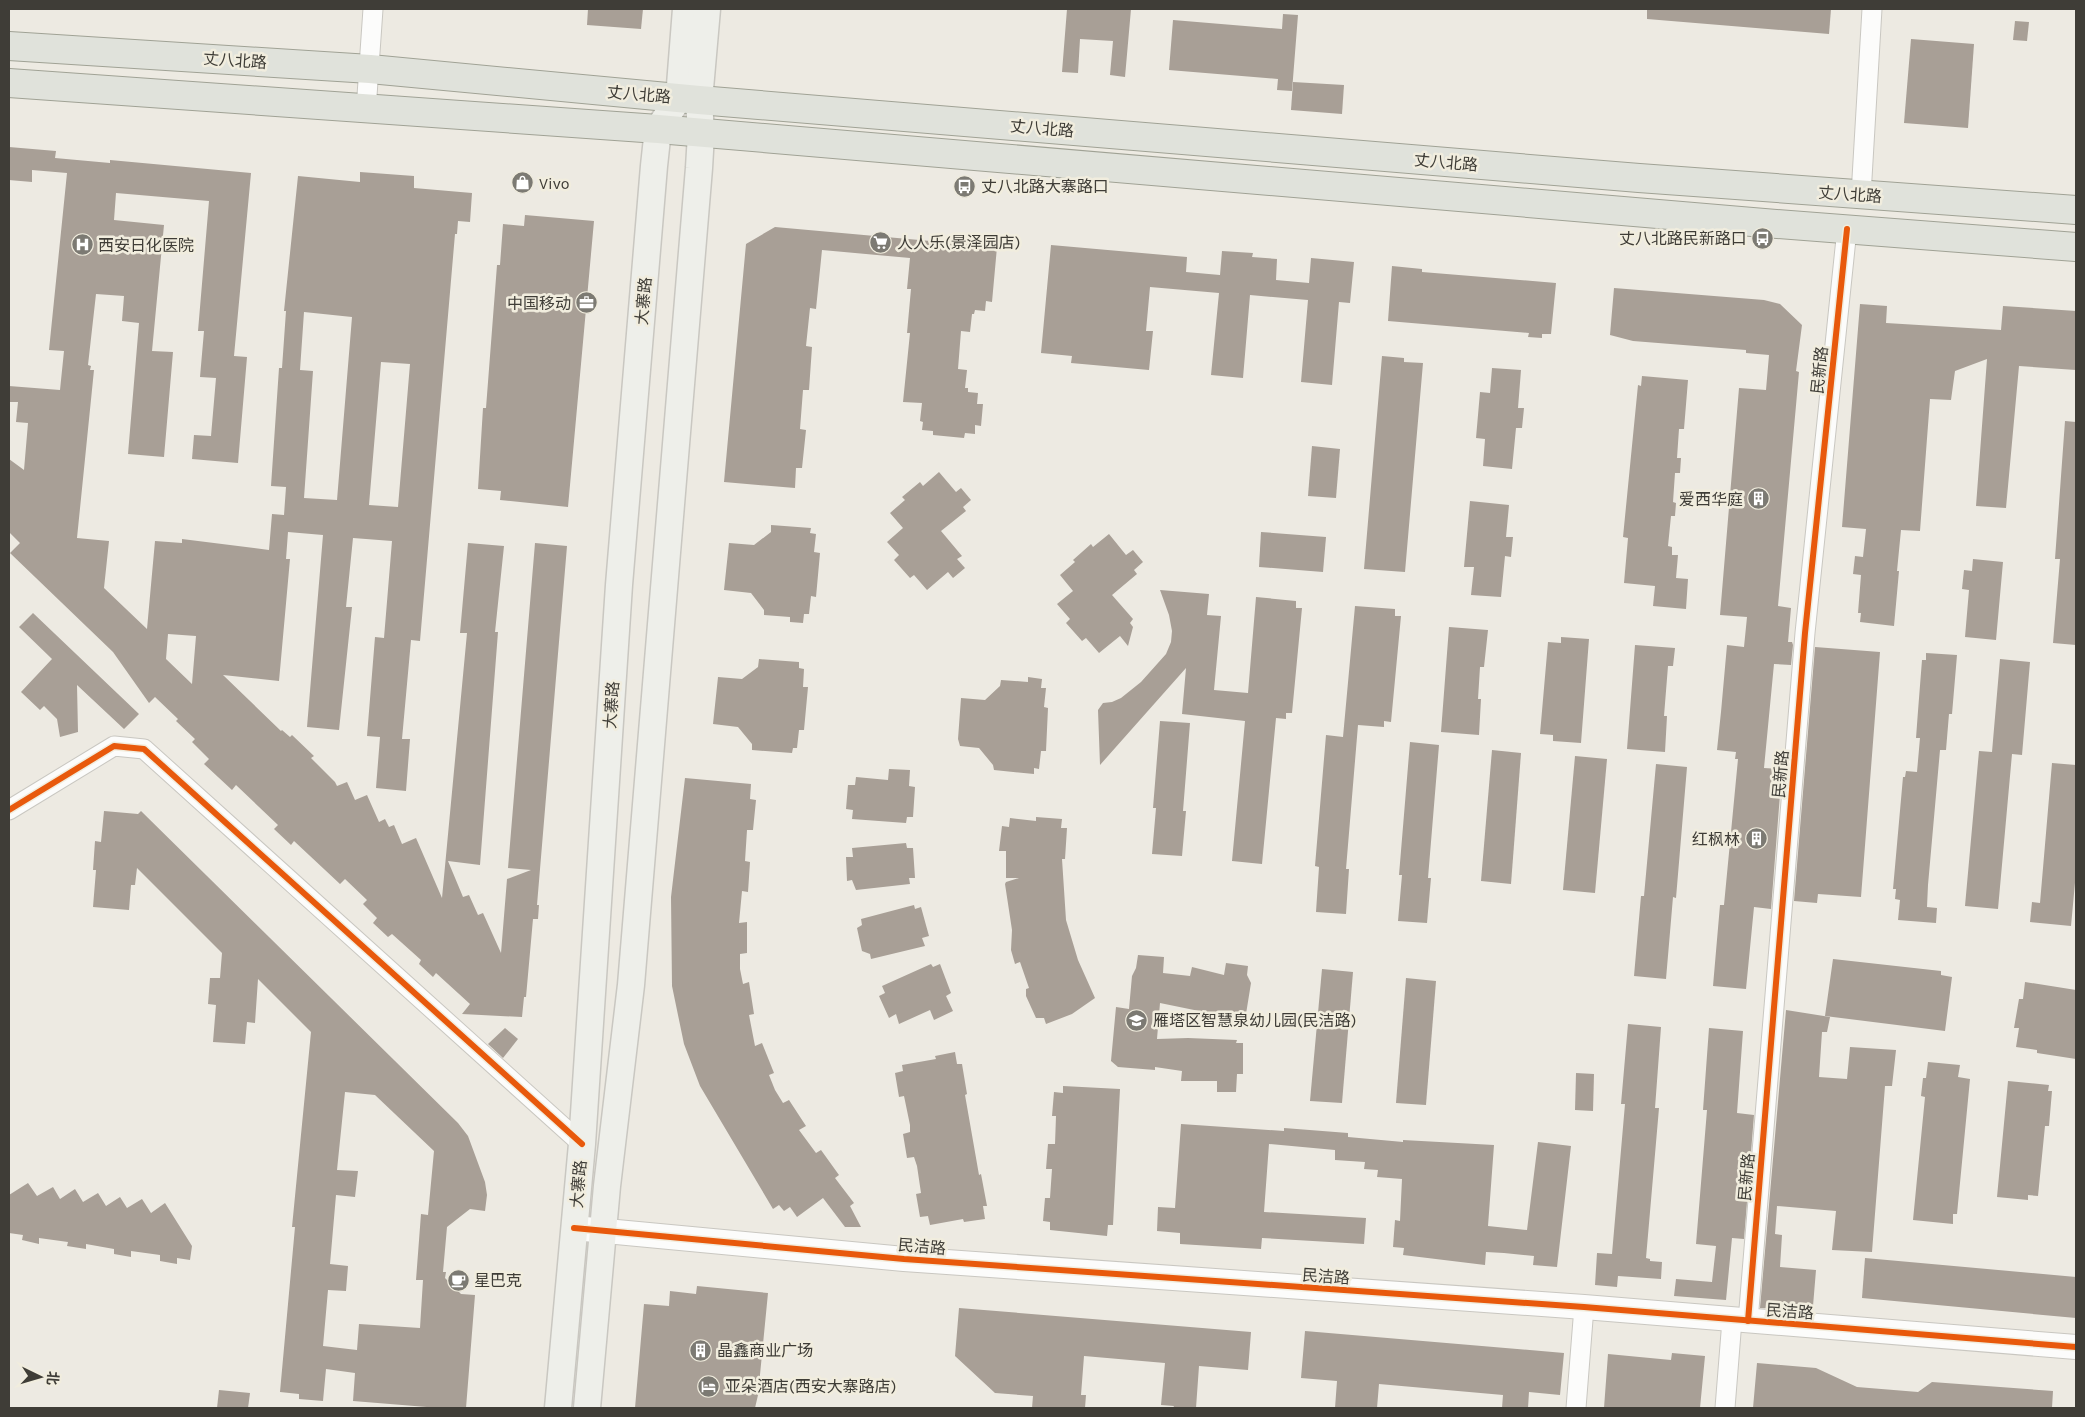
<svg xmlns="http://www.w3.org/2000/svg" width="2085" height="1417" font-family="Karla,'Noto Sans SC',sans-serif">
<style>
.building{fill:#a89f96;fill-rule:evenodd}
.lines{fill:none;stroke-linecap:round;stroke-linejoin:round}
.minor-casing{stroke:#c9c7c1;stroke-width:21}
.tertiary-casing{stroke:#c9c7c1;stroke-width:26}
.secondary-casing{stroke:#c9c7c1;stroke-width:29}
.primary-casing{stroke:#a0a295;stroke-width:30}
.minor{stroke:#fcfcfb;stroke-width:19}
.tertiary{stroke:#fcfcfb;stroke-width:24}
.secondary{stroke:#eeefea;stroke-width:26}
.primary{stroke:#e0e2db;stroke-width:28}
.cycleway-casing{stroke:#f1edde;stroke-width:9}
.cycleway{stroke:#e8590c;stroke-width:6}
.labels{text-anchor:middle;stroke-width:5;stroke-linejoin:round;paint-order:stroke}
.street-label{font-size:16px;fill:#3f3d37;stroke:#f1edde}
.poi-label{font-size:16px;fill:#3f3d37;stroke:#f1edde;text-anchor:start}
</style>
<rect width="100%" height="100%" fill="#edeae2"/>
<g class="building">
<path d="M588,9H643L641,29L587,25Z"/>
<path d="M1067,9H1131L1125,77L1110,75L1113,41L1080,39L1078,73L1062,72Z"/>
<path d="M1647,9H1831L1829,34L1647,19Z"/>
<path d="M1283,14L1298,15L1292,91L1277,90L1278,79L1169,70L1173,20L1282,29Z"/>
<path d="M2015,21L2029,22L2027,41L2013,40Z"/>
<path d="M1911,39L1974,44L1968,128L1904,123Z"/>
<path d="M1293,82L1344,85L1342,114L1291,110Z"/>
<path d="M9,147L56,151L55,158L110,163V160L251,173L234,356L247,357L238,463L192,459L194,435L211,436L216,378L200,377L204,331H198L209,201L116,193L114,220L164,225L152,351L173,352L164,457L128,454L139,323L122,321L124,296L96,294L88,365L91,366L90,370H94L77,538L109,541L104,588L147,629L155,541L182,543V539L269,550L272,514L284,515L286,487L271,486L279,368H282L286,311H284L298,176L360,182V172L414,176V188L472,193L470,222L458,221L457,234H455L420,641L411,640L402,739H410L406,791L376,788L380,737L367,736L375,637L384,638L392,541L353,538L346,607H352L339,730L307,727L323,535L288,532L286,559H290L279,681L223,675L281,731L282,730L290,737L292,735L314,756L311,758L335,782L337,786L347,782L355,800L367,795L379,822L385,819L389,827L394,825L402,844L416,838L442,898L467,633H460L468,543L504,546L495,632H498L480,865L448,861L463,897L469,895L478,915L483,913L501,953L507,879L531,870L508,868L535,543L567,546L537,905H539L538,919H533L526,997H524L522,1017L462,1014L470,1004L436,973L433,977L419,964L421,960L392,934L388,937L373,923L377,918L363,904L367,900L345,879L340,884L294,841L291,845L274,829L278,825L236,785L232,790L204,764L209,759L192,742L195,739L176,721L178,719L155,697L149,703L113,652L10,553L20,543L9,532V459L24,470L28,423L16,422L18,402H9V386L60,390L64,351L49,350L67,173L32,170V182L9,180ZM304,312L352,317L337,500L304,498L313,371L300,370ZM381,362L410,364L398,507L369,505ZM168,634L196,636L192,684L166,659Z"/>
<path d="M525,215L594,221L568,507L500,500L501,491L478,489L483,408H486L497,265H500L503,224L524,226Z"/>
<path d="M775,227L997,247L992,302L986,301L985,311L975,310L974,314H972L970,332L961,331L958,369L967,370L965,388H968V392L978,393L977,404H983L981,426L975,425V434L965,433L964,438L933,435V431L922,430L923,422L920,421L922,403L903,402L910,333H907L911,289H907L910,258L822,250L816,309L810,308L806,346L812,347L809,390H803L800,429L806,430L802,468H796L795,488L724,482L746,244Z"/>
<path d="M1051,245L1187,257L1186,272L1220,275L1222,251L1253,253L1252,257L1277,259L1276,280L1309,283L1311,258L1354,262L1350,303L1339,302L1332,385L1301,382L1308,300L1250,295L1243,378L1211,375L1219,293L1150,287L1146,331H1153L1149,370L1071,363L1072,356L1041,353Z"/>
<path d="M1392,266L1422,269V272L1556,283L1551,334H1542V338L1528,337L1529,333L1388,321Z"/>
<path d="M1614,288L1764,300L1780,304L1802,325L1796,371L1799,372L1778,606L1791,608L1788,642H1792L1793,645L1791,665L1774,664L1764,768L1782,769L1771,909L1754,907L1746,989L1713,986L1720,905H1724L1738,759H1735L1736,752L1717,750L1721,712L1727,645L1744,647L1747,617L1720,615L1739,388L1766,390L1769,355L1746,353V350L1633,341L1610,335Z"/>
<path d="M1860,304L1887,306L1886,323L2001,330L2003,306L2076,311V370L2019,366L2006,508L1976,506L1987,359L1955,371L1951,400L1930,399L1920,531L1901,530L1897,571H1899L1894,626L1860,622L1861,613H1858L1861,575L1853,574L1855,556L1863,557L1866,529L1842,527Z"/>
<path d="M1382,356L1404,358V362L1423,363L1405,572L1364,569Z"/>
<path d="M1492,368L1521,370L1518,408H1524L1522,428H1516L1512,469L1483,466L1485,439L1476,438L1480,392L1490,393Z"/>
<path d="M1642,376L1688,380L1684,429H1679L1677,458H1681L1680,473H1675L1673,502L1676,503L1675,516H1671L1668,546L1672,547V555H1678L1676,578L1688,579L1686,609L1653,606L1655,586L1624,583L1628,538L1623,537L1638,385L1641,386Z"/>
<path d="M2065,421L2076,422V645L2053,643L2060,559H2055Z"/>
<path d="M1312,446L1340,449L1336,498L1308,496Z"/>
<path d="M939,472L956,492L961,488L971,500L963,507L966,511L941,531L962,556L957,559L965,568L953,578L948,572L927,590L914,575L910,578L894,560L899,555L887,542L903,528L890,513L905,500L902,497L920,482L923,486Z"/>
<path d="M1470,501L1509,505L1506,537H1513L1511,557L1505,556L1501,597L1471,595L1474,567H1464Z"/>
<path d="M771,525L811,528L810,533L816,534L814,552L820,553L816,597L811,596L809,614H804L803,623L790,622V617L764,615V610L751,593L724,590L729,543L754,545L771,532Z"/>
<path d="M1261,532L1326,537L1323,572L1259,567Z"/>
<path d="M1109,534L1126,555L1133,550L1143,562L1134,570L1137,574L1112,595L1133,619L1130,623L1133,627L1128,646L1120,636L1099,653L1086,638L1082,641L1066,623L1070,619L1057,604L1073,591L1060,575L1075,562L1073,560L1091,544L1093,547Z"/>
<path d="M1973,559L2003,562L1996,640L1965,637L1969,590L1962,589L1964,570L1972,571Z"/>
<path d="M1160,590L1209,594L1207,615L1221,616L1214,690L1248,693L1256,597L1296,601V608H1302L1292,713H1286V719L1276,718L1262,864L1232,861L1245,721L1182,714L1186,668L1100,765L1098,710L1103,703L1112,702L1121,698L1141,682L1166,654L1171,642L1172,631L1169,615Z"/>
<path d="M1355,606L1395,609V616H1401L1391,722L1384,721V727L1358,725L1346,869H1349L1346,914L1316,912L1319,867L1315,866L1326,735L1343,737Z"/>
<path d="M33,613L139,714L124,729L77,685L78,732L60,737L57,719L44,706L40,710L21,692L52,659L19,627Z"/>
<path d="M1449,627L1488,630L1484,667H1480L1478,699H1481L1479,735L1441,732Z"/>
<path d="M1561,637L1589,639L1581,743L1553,741V735L1540,734L1548,642L1561,643Z"/>
<path d="M1635,645L1675,648L1673,666H1668L1664,716H1667L1665,752L1627,749Z"/>
<path d="M1815,647L1880,652L1861,897L1818,894L1817,903L1794,901Z"/>
<path d="M1926,653L1957,655L1952,714H1949L1946,750H1940L1928,885L1927,907L1937,908L1936,923L1898,920L1900,900L1895,899L1896,889H1893L1903,777H1905L1906,771L1917,772L1920,738H1916L1918,711L1922,660H1926Z"/>
<path d="M759,659L799,662V668L804,669L803,687H808L804,730H799L797,748H793L792,753L752,750V744L738,727L713,724L718,677L742,679L758,667Z"/>
<path d="M2000,659L2030,662L2022,755L2012,754L1998,909L1965,906L1979,751L1992,752Z"/>
<path d="M1028,677L1042,679L1041,688H1046L1044,707L1048,708L1046,751H1041L1039,769L1034,768V774L994,770L993,765L979,748L960,746L958,739L961,698L985,700L1000,686L1001,680L1028,682Z"/>
<path d="M1160,721L1190,723L1183,811H1186L1182,856L1152,854L1156,808H1153Z"/>
<path d="M1410,742L1439,745L1428,878H1431L1427,923L1398,921L1402,875H1399Z"/>
<path d="M1492,750L1521,753L1511,884L1481,881Z"/>
<path d="M1575,756L1607,759L1595,893L1563,890Z"/>
<path d="M2052,763L2076,765V872L2071,926L2030,922L2032,902L2040,903Z"/>
<path d="M1656,764L1687,767L1676,898L1673,897L1666,979L1634,976L1641,896H1644Z"/>
<path d="M889,769L910,770L909,786L915,787L913,817H907L906,823L852,819L853,810L846,809L848,785H855L856,777L888,780Z"/>
<path d="M685,778L751,784L750,799L756,800L753,830H747L745,861L750,862L748,892L742,891L739,923L747,922V953L740,954V969L743,984L749,982L754,1014L749,1015L755,1046L762,1043L774,1073L769,1075L775,1090L783,1103L789,1100L806,1126L799,1130L816,1153L821,1150L839,1175L835,1178L854,1203L850,1206L861,1227H845L823,1198L797,1217L790,1207L784,1211L779,1205L773,1209L700,1086L684,1044L672,986L671,897Z"/>
<path d="M104,811L138,814L141,811L458,1123L468,1136L485,1182L487,1195L485,1211L470,1209L447,1227L443,1272H446L445,1278L461,1294L475,1295L466,1408H439L353,1401L355,1373L326,1369L323,1401L299,1399V1394L280,1392L295,1227H292L311,1032L258,979L255,1023L247,1022L245,1044L213,1042L216,1005L208,1004L210,978H220L222,953L137,868L135,885H131L129,910L93,907L96,870H93L95,841L101,842ZM345,1092L375,1095L434,1151L428,1215L421,1214L416,1280H423L420,1328L359,1324L357,1350L323,1346L328,1290L346,1291L348,1266L330,1264L336,1195L355,1197L358,1171L337,1170Z"/>
<path d="M1036,817L1062,819L1061,828H1067L1065,859H1062L1066,920L1078,960L1095,998L1072,1014L1046,1024L1044,1018H1036L1026,996V989L1029,988L1020,962L1015,964L1011,950L1012,930L1005,884L1006,882L1019,878H1006V851H999L1002,826L1009,827L1010,818L1036,821Z"/>
<path d="M906,843L907,848H913L915,878H909L910,884L856,890L852,880L847,881L846,857H853L852,848Z"/>
<path d="M914,905L915,909L921,907L929,936L922,938L925,946L871,959L870,954L862,951L857,928L862,925L861,919Z"/>
<path d="M1138,955L1164,957L1163,973L1190,976L1192,967L1224,975L1226,963L1248,966L1247,975L1251,983L1246,1014L1239,1013L1238,1019L1160,1003L1157,1039L1188,1038L1237,1040L1236,1043H1243V1074H1237L1236,1092H1217V1081H1181L1182,1071L1155,1067V1070L1118,1067L1111,1061L1116,1007L1129,1009L1132,976L1136,968Z"/>
<path d="M1833,959L1941,971V975L1952,977L1945,1031L1825,1016Z"/>
<path d="M931,964L933,967L940,964L951,993L946,996L953,1011L934,1020L930,1010L899,1024L896,1014L889,1018L879,996L885,993L882,986Z"/>
<path d="M1322,969L1353,972L1342,1103L1310,1101Z"/>
<path d="M1406,978L1436,981L1426,1105L1396,1103Z"/>
<path d="M2025,982L2076,990V1059L2037,1053V1050L2016,1047L2019,1028H2014L2019,999H2023Z"/>
<path d="M1786,1010L1830,1017L1827,1032H1822L1819,1077L1847,1079L1850,1047L1896,1050L1892,1086H1885L1872,1252L1832,1250L1836,1211L1777,1206L1775,1234L1782,1235L1780,1267L1816,1270L1813,1306L1784,1304V1309L1760,1308Z"/>
<path d="M1628,1024L1661,1027L1655,1108H1659L1646,1258L1650,1259V1261L1662,1262L1661,1279L1618,1276L1617,1287L1595,1285L1597,1253L1612,1254L1625,1104H1621Z"/>
<path d="M505,1028L518,1039L503,1058L488,1044Z"/>
<path d="M1709,1028L1743,1031L1737,1113L1754,1115L1744,1239L1732,1238L1726,1300L1674,1296L1676,1279L1712,1282L1716,1246L1696,1244L1707,1110H1703Z"/>
<path d="M955,1052L957,1064H962L967,1094L965,1095L979,1175L981,1174L987,1206H983L985,1219L964,1222L963,1219L930,1225L928,1216L920,1217L916,1194L921,1193L917,1166L914,1157L907,1158L903,1134L910,1132V1125L904,1096L899,1097L895,1073L903,1071L902,1065L936,1059L935,1056Z"/>
<path d="M1928,1062L1960,1065L1958,1077L1970,1079L1957,1214H1953V1224L1913,1220L1925,1097L1921,1096L1923,1078H1926Z"/>
<path d="M1576,1073L1594,1074L1593,1111L1575,1110Z"/>
<path d="M2008,1081L2049,1085L2048,1091H2052L2049,1126H2045L2038,1196L2028,1195V1200L1997,1197Z"/>
<path d="M1063,1086L1120,1089L1113,1225H1108L1107,1236L1050,1230V1222L1043,1221L1045,1198H1050L1052,1169H1046L1048,1144H1055L1056,1116H1052L1054,1092L1063,1093Z"/>
<path d="M1181,1124L1284,1131V1128L1348,1133V1137L1403,1142V1140L1494,1145L1488,1226L1527,1230L1538,1142L1571,1146L1557,1267L1533,1265L1534,1256L1504,1253L1486,1252L1485,1265L1403,1255L1404,1248L1393,1247L1395,1220L1400,1221L1402,1179L1377,1177L1378,1170L1364,1169L1365,1162L1335,1160V1150L1269,1144L1264,1212L1366,1218L1364,1244L1262,1238L1261,1249L1180,1244V1233L1157,1231L1158,1207L1175,1208Z"/>
<path d="M28,1183L37,1196L53,1187L60,1199L75,1189L83,1202L98,1193L106,1206L120,1197L127,1208L142,1199L151,1213L165,1203L192,1246L190,1260L177,1258V1264L160,1261V1255L131,1251V1257L114,1254V1249L86,1244V1249L67,1246L68,1242L39,1238V1244L22,1240L23,1235L9,1233V1195Z"/>
<path d="M1865,1258L2076,1277V1318L1862,1298Z"/>
<path d="M697,1286L768,1293L758,1395L755,1408H635L644,1304L669,1306L670,1291L696,1294Z"/>
<path d="M959,1308L1251,1332L1248,1370L1199,1366L1196,1408H1173L1174,1406L1161,1405L1165,1363L1084,1356L1081,1395H1086L1085,1408H1032L1033,1396L995,1393L955,1356Z"/>
<path d="M1305,1331L1564,1353L1560,1395L1529,1392L1528,1408H1502L1503,1395L1379,1384L1377,1408H1335L1337,1381L1301,1378Z"/>
<path d="M1672,1353L1705,1356L1700,1408H1604L1608,1354L1671,1360Z"/>
<path d="M1757,1363L1816,1368L1857,1387L1918,1392L1932,1382L2053,1391L2052,1408H1753Z"/>
<path d="M219,1390L250,1393L248,1408H217Z"/>
</g>
<g class="lines">
<defs>
<g id="minor">
<path d="M366,110L373,9"/>
<path d="M1861,195L1872,9"/>
<path d="M9,810L114,746L144,749L582,1144"/>
<path d="M1748,1321L1805,633L1847,229"/>
<path d="M1576,1408L1584,1307"/>
<path d="M1725,1408L1732,1320"/>
</g>
<path id="tertiary" d="M574,1228L904,1259L1584,1307L2076,1347"/>
<g id="secondary">
<path d="M558,1408L582,1144L619,585L654,166L658,129L679,98L686,9"/>
<path d="M587,1408L607,1186L631,985L699,168L701,134L699,100L707,9"/>
</g>
<g id="primary">
<path d="M9,46L370,69L699,100L1639,178L2076,210"/>
<path d="M9,83L658,129L1764,223L2076,247"/>
</g>
</defs>
<use href="#minor" class="minor-casing"/>
<use href="#tertiary" class="tertiary-casing"/>
<use href="#secondary" class="secondary-casing"/>
<use href="#primary" class="primary-casing"/>
<use href="#minor" class="minor"/>
<use href="#tertiary" class="tertiary"/>
<use href="#secondary" class="secondary"/>
<use href="#primary" class="primary"/>
<defs>
<g id="cycleway">
<path d="M9,810L114,746L144,749L582,1144"/>
<path d="M574,1228L904,1259L1584,1307L2076,1347"/>
<path d="M1748,1321L1805,633L1847,229"/>
</g>
</defs>
<use href="#cycleway" class="cycleway-casing"/>
<use href="#cycleway" class="cycleway"/>
</g>
<defs>
<symbol id="shop-disc" viewBox="-11 -11 22 22"><circle r="9.5" fill="#7c7a73" stroke="#f1edde"/><path d="M-5-2.5h2.3a2.7 3.5 0 0 1 5.4 0H5L5.5 6h-11ZM-1.5-2.5h3a1.5 2.3 0 0 0-3 0Z" fill="#fff"/></symbol>
<symbol id="bus-disc" viewBox="-11 -11 22 22"><circle r="9.5" fill="#7c7a73" stroke="#f1edde"/><path d="M-5-6H5V4H4V6H2V4H-2V6H-4V4H-5ZM-3.5-4V0h7V-4ZM-3.5 1.2v1.5H-2V1.2ZM2 1.2v1.5H3.5V1.2Z" fill="#fff"/></symbol>
<symbol id="supermarket-disc" viewBox="-11 -11 22 22"><circle r="9.5" fill="#7c7a73" stroke="#f1edde"/><path d="M-6-5.5h2.5l.6 2H6L4.5 2H-2.5L-4.4-4H-6ZM-1.5 3.2a1.3 1.3 0 1 0 .1 0ZM3 3.2a1.3 1.3 0 1 0 .1 0Z" fill="#fff"/></symbol>
<symbol id="hospital-disc" viewBox="-11 -11 22 22"><circle r="9.5" fill="#7c7a73" stroke="#f1edde"/><path d="M-5-5h3v3.5h4V-5h3V5h-3V1.5h-4V5h-3Z" fill="#fff"/></symbol>
<symbol id="office-disc" viewBox="-11 -11 22 22"><circle r="9.5" fill="#7c7a73" stroke="#f1edde"/><path d="M-6-3h4V-5.5h4V-3h4V5H-6ZM-1-4.5V-3h2v-1.5ZM-6 0V1H6V0Z" fill="#fff"/></symbol>
<symbol id="building-disc" viewBox="-11 -11 22 22"><circle r="9.5" fill="#7c7a73" stroke="#f1edde"/><path d="M-4-6H4V6H1V3H-1V6H-4ZM-2.5-4.3h1.7v1.8h-1.7ZM.8-4.3h1.7v1.8H.8ZM-2.5-1h1.7V.8h-1.7ZM.8-1h1.7V.8H.8Z" fill="#fff"/></symbol>
<symbol id="school-disc" viewBox="-11 -11 22 22"><circle r="9.5" fill="#7c7a73" stroke="#f1edde"/><path d="M0-5L7-2L0 1L-7-2ZM-4 1L0 2.5L4 1V4Q0 6-4 4Z" fill="#fff"/></symbol>
<symbol id="cafe-disc" viewBox="-11 -11 22 22"><circle r="9.5" fill="#7c7a73" stroke="#f1edde"/><path d="M-5.5-4.5H6V0H3Q3 3.5 0 3.5H-2.5Q-5.5 3.5-5.5 0ZM3-3.2v2h1.7v-2ZM-6 4.5H4V6H-6Z" fill="#fff"/></symbol>
<symbol id="hotel-disc" viewBox="-11 -11 22 22"><circle r="9.5" fill="#7c7a73" stroke="#f1edde"/><path d="M-6-4.5h1.5V1H6V5H4.5V3h-9V5H-6ZM-4 0a1.8 1.8 0 1 1 3.6 0ZM.5 0V-2.5h3Q6-2.5 6 0Z" fill="#fff"/></symbol>
</defs>
<g fill-rule="evenodd">
<use href="#shop-disc" x="510" y="170" width="25" height="25"/>
<use href="#bus-disc" x="952" y="174" width="25" height="25"/>
<use href="#bus-disc" x="1750" y="226" width="25" height="25"/>
<use href="#supermarket-disc" x="868" y="230" width="25" height="25"/>
<use href="#hospital-disc" x="70" y="232" width="25" height="25"/>
<use href="#office-disc" x="574" y="290" width="25" height="25"/>
<use href="#building-disc" x="1746" y="486" width="25" height="25"/>
<use href="#building-disc" x="1744" y="826" width="25" height="25"/>
<use href="#school-disc" x="1124" y="1008" width="25" height="25"/>
<use href="#cafe-disc" x="446" y="1268" width="25" height="25"/>
<use href="#building-disc" x="688" y="1338" width="25" height="25"/>
<use href="#hotel-disc" x="696" y="1374" width="25" height="25"/>
</g>
<g class="labels">
<g class="street-label">
<text transform="translate(235 60) rotate(4)" y="6">丈八北路</text>
<text transform="translate(639 94) rotate(5)" y="6">丈八北路</text>
<text transform="translate(1042 128) rotate(5)" y="6">丈八北路</text>
<text transform="translate(1446 162) rotate(5)" y="6">丈八北路</text>
<text transform="translate(1850 194) rotate(4)" y="6">丈八北路</text>
<text transform="translate(643 301) rotate(-85)" y="6">大寨路</text>
<text transform="translate(1819 370) rotate(-84)" y="6">民新路</text>
<text transform="translate(611 705) rotate(-86)" y="6">大寨路</text>
<text transform="translate(1780 774) rotate(-85)" y="6">民新路</text>
<text transform="translate(1746 1177) rotate(-85)" y="6">民新路</text>
<text transform="translate(578 1184) rotate(-85)" y="6">大寨路</text>
<text transform="translate(922 1246) rotate(5)" y="6">民洁路</text>
<text transform="translate(1326 1276) rotate(4)" y="6">民洁路</text>
<text transform="translate(1790 1311) rotate(4)" y="6">民洁路</text>
</g>
<g class="poi-label">
<text x="539" y="189">Vivo</text>
<text x="981" y="192">丈八北路大寨路口</text>
<text x="1747" y="244" text-anchor="end">丈八北路民新路口</text>
<text x="897" y="248">人人乐(景泽园店)</text>
<text x="98" y="251">西安日化医院</text>
<text x="571" y="309" text-anchor="end">中国移动</text>
<text x="1743" y="505" text-anchor="end">爱西华庭</text>
<text x="1740" y="845" text-anchor="end">红枫林</text>
<text x="1153" y="1026">雁塔区智慧泉幼儿园(民洁路)</text>
<text x="474" y="1286">星巴克</text>
<text x="717" y="1356">晶鑫商业广场</text>
<text x="725" y="1392">亚朵酒店(西安大寨路店)</text>
</g>
</g>
<rect width="2085" height="1417" fill="none" stroke="#3f3d37" stroke-width="20"/>
<g transform="translate(40 1377) rotate(95)" stroke="#f1edde" stroke-width="4" paint-order="stroke">
<path d="M0-4L9 19L0 12L-9 19Z" fill="#3f3d37"/>
<text y="-8" font-size="14" font-weight="bold" text-anchor="middle" fill="#3f3d37">北</text>
</g>
</svg>
